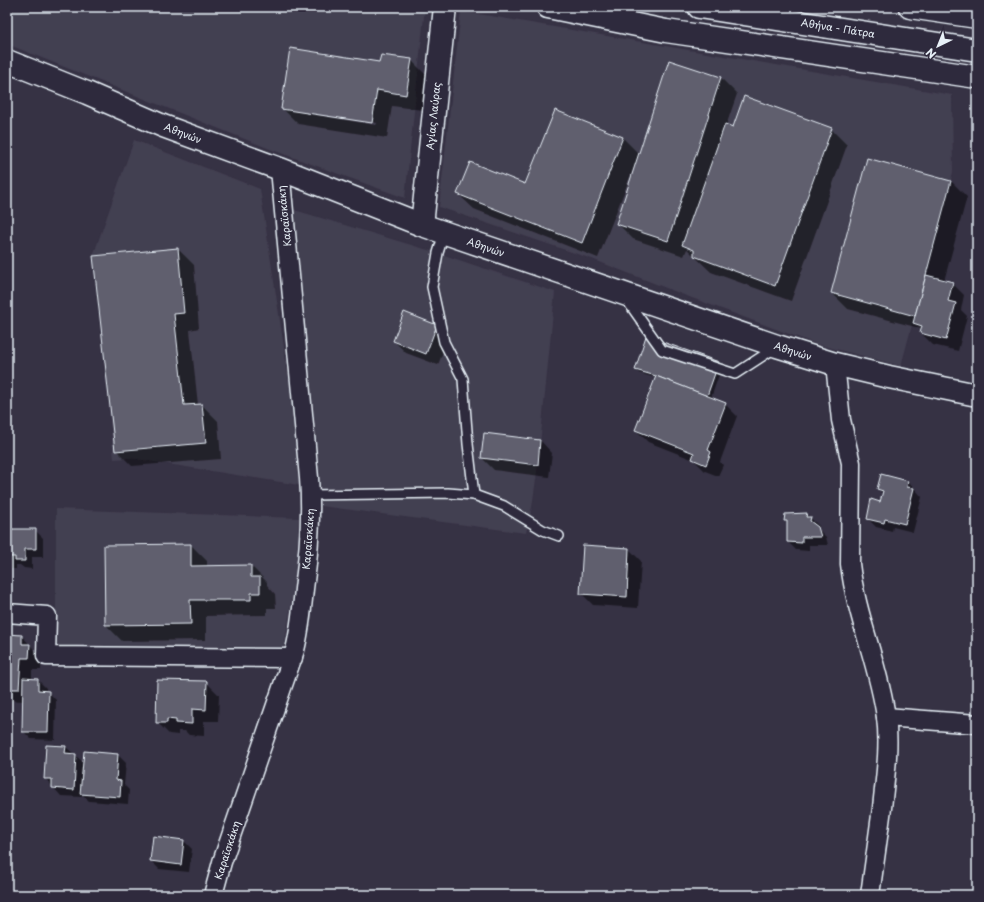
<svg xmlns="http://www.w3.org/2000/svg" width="984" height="902" font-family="'Playpen Sans',sans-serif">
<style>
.built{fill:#433f51}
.shadow{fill:#0007;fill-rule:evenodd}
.building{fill:#605e6e;stroke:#e8f1f8}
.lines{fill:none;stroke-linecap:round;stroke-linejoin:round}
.service-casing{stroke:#e8f1f8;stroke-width:12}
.minor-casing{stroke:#e8f1f8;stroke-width:21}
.tertiary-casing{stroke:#e8f1f8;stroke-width:25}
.primary-casing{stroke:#e8f1f8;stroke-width:25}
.motorway-casing{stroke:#e8f1f8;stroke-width:25}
.service{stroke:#2f2a3d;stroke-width:9}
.minor{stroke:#2f2a3d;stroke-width:18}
.tertiary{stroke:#2f2a3d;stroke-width:22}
.primary{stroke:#2f2a3d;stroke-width:22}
.motorway{stroke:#2f2a3d;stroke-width:22}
.labels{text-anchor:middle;stroke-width:3;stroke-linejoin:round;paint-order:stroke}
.street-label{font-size:10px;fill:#e8f1f8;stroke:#2f2a3d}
</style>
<rect width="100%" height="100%" fill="#363244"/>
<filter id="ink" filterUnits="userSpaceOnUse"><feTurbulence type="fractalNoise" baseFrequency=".025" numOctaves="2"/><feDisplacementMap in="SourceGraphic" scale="8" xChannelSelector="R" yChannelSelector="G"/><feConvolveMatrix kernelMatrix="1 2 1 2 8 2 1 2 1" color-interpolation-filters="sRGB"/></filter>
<g filter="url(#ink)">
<g class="built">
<path d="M7,7H425L405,198L270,149L7,44Z"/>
<path d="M461,11L952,95L953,172L901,366L816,344L684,295L592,259L439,207Z"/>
<path d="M134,140L260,189L290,387L299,485L130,458L114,459L93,256Z"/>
<path d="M291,209L438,253L555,292L538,465L532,507L526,533L321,506L313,406Z"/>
<path d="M56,509L299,518L297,566L284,649L56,648Z"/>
</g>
<g class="shadow">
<path d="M411,60L427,76L422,110L392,106L387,138L298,124L282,108L380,63ZM299,110L377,123L376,125L299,112Z"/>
<path d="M721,78L737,94L726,126L734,128L831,129L847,145L791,301L711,272L687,249L684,256L633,239L617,223L637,163L636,162L598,258L474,209L458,194L526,185L555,111L623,138L640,155Z"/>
<path d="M951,181L967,197L944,281L952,283L964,295L961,310L967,316L958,351L933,345L921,333L922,331L919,328L848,309L832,293Z"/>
<path d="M178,249L194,265L199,328L190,330L198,405H202L218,421L221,459L132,466L116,450Z"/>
<path d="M436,326L448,338L438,365L406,353L394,341Z"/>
<path d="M718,363L722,366L711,398L725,404L737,416L720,462L723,465L718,476L705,471L694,460L648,442L636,430L656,378L639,373L636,370Z"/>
<path d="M485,434L540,440L552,453L549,477L494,470L482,458Z"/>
<path d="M908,481L922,497L913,532L893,527L892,531L876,527L868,519L881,503L883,494L878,489Z"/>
<path d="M806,514L819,526L818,529L826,537L828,545H809V551L796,550L788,542V523L785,520Z"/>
<path d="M7,530H35L43,538V557H32V569L24,568L20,565H16V569H7Z"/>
<path d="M191,545L207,561V566H251L267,582V585L275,594L276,608H267V615L206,616V640L122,641L106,625Z"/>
<path d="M629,549L641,561L638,608L593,605L581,593Z"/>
<path d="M7,635L22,636L41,657V670H32V679L38,680L46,688V692H48L56,700L55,740L31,739L23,731L24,701L7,700Z"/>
<path d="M206,682L219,695L218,721H204V736L189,735L185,731H178V735L169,734L157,722Z"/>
<path d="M66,747L84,763L118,755L126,763L124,785L129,790L128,804L89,801L82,794V797L61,796L45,778Z"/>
<path d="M184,841L192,849L189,872L159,869L151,861Z"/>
</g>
<g class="building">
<path d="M290,48L379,62L381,55L412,59L406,95L377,90L372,123L281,109Z"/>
<path d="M669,60L721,77L668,241L616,224Z"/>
<path d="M744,96L832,128L775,286L694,256V250L682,245L725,124L733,127Z"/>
<path d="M555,110L623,137L582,243L457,194L470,162L525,184Z"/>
<path d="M867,158L951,181L915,316L831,293Z"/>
<path d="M178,248L184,313L174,314L184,405L202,404L206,443L115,451L93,256Z"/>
<path d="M926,275L953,282L948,301L956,303L946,340L920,333L922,326L913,323Z"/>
<path d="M404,312L437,325L426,354L393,341Z"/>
<path d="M646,336L719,362L707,396L656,376L635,370Z"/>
<path d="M656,376L726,403L708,450L711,452L706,465L692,459L694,453L635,430Z"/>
<path d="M484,433L540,440L538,465L481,458Z"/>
<path d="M881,474L908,481L907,487L914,488L905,524L885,519L884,523L867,519L871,499L880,502L883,491L877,489Z"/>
<path d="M807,513L806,517H811L810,521L818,527L821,537H802V543L787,542V521H784L785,514Z"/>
<path d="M7,529H36V549H25V561H15V557H9V561H7Z"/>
<path d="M191,544V566L251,565V577H260V593H251V600H190L191,624L105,625L104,545Z"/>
<path d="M583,545L629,548L627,597L580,594Z"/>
<path d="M7,634L22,635V644H30L29,658H21L19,689H7Z"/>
<path d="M23,678L38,679V690L49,691L48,732H22Z"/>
<path d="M157,680L207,681L206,710L192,709V724L176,723V720L167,719V723H156Z"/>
<path d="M46,745L66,746L65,753L76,754L74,790L52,788V779H44Z"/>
<path d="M84,751L118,754L116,780L121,781L120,797L80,794Z"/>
<path d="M153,836L184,840L181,865L150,861Z"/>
</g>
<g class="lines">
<defs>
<g id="service">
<path d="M444,233L438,253L432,287L444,342L463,379L468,444L474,495"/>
<path d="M626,299L662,350L735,374L775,348"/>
<path d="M310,495L448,493L474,495L504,506L543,530L559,536"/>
</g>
<g id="minor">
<path d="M835,364L841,420L851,463L850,564C856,616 879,665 886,717C890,747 885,778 882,808C878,837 874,866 870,895"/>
<path d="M7,613L47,616L46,656L293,658"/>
<path d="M886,717L977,724"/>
<path d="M213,895L222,862L295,650C300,630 302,610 304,589C309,552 312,515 309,478L280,169"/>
</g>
<path id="tertiary" d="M422,225L445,7"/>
<path id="primary" d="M7,61L87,93L163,126L280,169L422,225L777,346L835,364L889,377L977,395"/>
<g id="motorway">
<path d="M548,7L666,31L977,77"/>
<path d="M699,7L977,50"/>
<path d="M910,7L977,17"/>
</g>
</defs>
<use href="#service" class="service-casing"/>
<use href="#minor" class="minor-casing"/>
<use href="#tertiary" class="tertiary-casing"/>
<use href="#primary" class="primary-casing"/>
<use href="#motorway" class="motorway-casing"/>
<use href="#service" class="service"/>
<use href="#minor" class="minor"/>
<use href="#tertiary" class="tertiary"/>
<use href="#primary" class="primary"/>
<use href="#motorway" class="motorway"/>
</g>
</g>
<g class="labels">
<g class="street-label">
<text transform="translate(838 28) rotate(9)" y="4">Αθήνα - Πάτρα</text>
<text transform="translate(433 116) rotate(-84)" y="4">Αγίας Λαύρας</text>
<text transform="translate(183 133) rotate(21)" y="4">Αθηνών</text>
<text transform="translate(284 216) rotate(-96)" y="4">Καραϊσκάκη</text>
<text transform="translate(486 247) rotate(19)" y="4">Αθηνών</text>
<text transform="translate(793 351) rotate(18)" y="4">Αθηνών</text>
<text transform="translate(308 539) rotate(-86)" y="4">Καραϊσκάκη</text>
<text transform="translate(227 850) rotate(-72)" y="4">Καραϊσκάκη</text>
</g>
</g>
<rect width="984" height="902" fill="none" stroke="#2f2a3d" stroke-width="24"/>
<rect x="12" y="12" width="960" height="878" fill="none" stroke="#e8f1f8" stroke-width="1.5" filter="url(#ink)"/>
<g transform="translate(938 46) rotate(223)" stroke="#2f2a3d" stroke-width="3" paint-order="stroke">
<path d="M0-3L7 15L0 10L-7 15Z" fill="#e8f1f8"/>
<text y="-6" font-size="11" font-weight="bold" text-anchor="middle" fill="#e8f1f8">N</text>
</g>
</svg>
